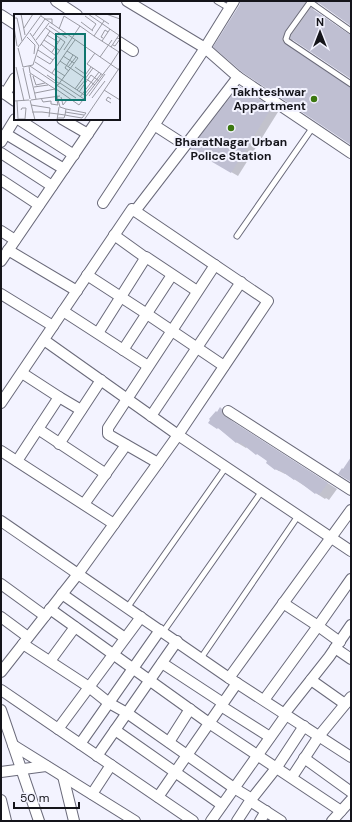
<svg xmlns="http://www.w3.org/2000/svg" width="352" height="822" font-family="'DM Sans',sans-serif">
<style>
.shadow{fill:#0003}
.building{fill:#bfbfd2}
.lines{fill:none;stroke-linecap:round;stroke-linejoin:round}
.lane-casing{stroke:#6a6a7a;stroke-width:7}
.street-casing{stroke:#6a6a7a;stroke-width:12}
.lane{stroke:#fff;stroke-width:5}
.street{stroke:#fff;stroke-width:10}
.poi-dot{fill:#3b7710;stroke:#f3f3ff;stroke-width:1.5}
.labels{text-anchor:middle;stroke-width:4;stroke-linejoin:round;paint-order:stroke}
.poi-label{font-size:12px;font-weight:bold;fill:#14141a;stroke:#f3f3ff;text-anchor:end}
.inset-road{fill:none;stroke:#9a9aa3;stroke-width:1}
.view{fill:#0f766e;fill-opacity:0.15;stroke:#0f766e;stroke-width:2}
.inset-edge{fill:none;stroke:#14141a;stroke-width:2}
</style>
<rect width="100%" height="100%" fill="#f3f3ff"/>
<g class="shadow">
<path d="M241,1H351V25L319,2L313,10L351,36V78L293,39L291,45L293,49L351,89V144L240,5Z"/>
<path d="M246,91L278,112L238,176L192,149Z"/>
<path d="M220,409L231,415V420L234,423L337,489L329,500L326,498L325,499L286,474H285L275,469L269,461L247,447L246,448L236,442L225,433L210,422L218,414Z"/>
</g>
<g class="building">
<path d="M240,1H306L285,31L282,38V41L285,44L351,88V145L242,72L213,47L240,4Z"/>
<path d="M316,1H351V26Z"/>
<path d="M311,8L349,34L351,35V79L290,38L292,35Z"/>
<path d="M239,86L272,107L231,173L190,149Z"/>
<path d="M220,407L222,409V414L224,416L328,483L319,495L316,493L315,494L298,481L295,479L294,480L280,470L279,471L276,469L275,470L266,463L267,461L257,454L256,455L241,443L240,444L237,442L236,443L218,428L217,429L208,423L210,420L209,419L216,411L217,412Z"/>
<path d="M351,457V482L338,474L342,468L343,469Z"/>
</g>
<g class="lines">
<defs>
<g id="lane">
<path d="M217,1L229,8"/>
<path d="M311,1L288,33L286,39L287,41L351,84"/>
<path d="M310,2L351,31"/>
<path d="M237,236L313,127"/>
<path d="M127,608L226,467"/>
<path d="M163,632L262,491"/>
<path d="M201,658L298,516"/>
</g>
<g id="street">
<path d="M56,1L77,15"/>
<path d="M127,1L205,48L238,77L351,153"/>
<path d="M1,15L15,24"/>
<path d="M119,42L133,51"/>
<path d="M1,91L15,101"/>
<path d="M5,94L15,78"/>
<path d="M18,119L74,155"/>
<path d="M62,119L88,134"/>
<path d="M154,125L185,145"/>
<path d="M6,134L64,169"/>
<path d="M1,142L15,119"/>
<path d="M1,153L52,186"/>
<path d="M1,180L39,205"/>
<path d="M103,203L205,48L234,1"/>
<path d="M135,211L238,77"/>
<path d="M1,231L15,240"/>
<path d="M114,235L146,258"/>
<path d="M8,250L77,291"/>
<path d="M1,261L98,119"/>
<path d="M87,275L147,314L224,366"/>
<path d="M1,294L53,326"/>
<path d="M63,311L148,366"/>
<path d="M98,333L146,257L197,291"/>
<path d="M44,340L178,435L351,551"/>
<path d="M123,350L172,275"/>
<path d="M22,373L59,397L81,410"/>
<path d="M1,403L132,209L268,301L178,435L158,463L78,574L1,672"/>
<path d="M228,411L351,490"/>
<path d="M151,416L241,282"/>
<path d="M38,429L106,474"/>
<path d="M59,444L101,380"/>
<path d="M1,451L114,524"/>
<path d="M17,461L59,397"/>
<path d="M158,463L111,436L108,434V428L215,265"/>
<path d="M84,504L126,445"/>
<path d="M1,521L229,678L351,757"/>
<path d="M1,584L45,616"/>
<path d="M62,594L125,638"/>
<path d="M283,603L318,626L340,642"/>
<path d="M50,609L209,723L341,811"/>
<path d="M1,617L28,637"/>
<path d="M23,644L89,687L109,703L127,713L234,788L252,799"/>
<path d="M335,648L351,659"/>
<path d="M50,661L75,627"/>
<path d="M162,663L223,703"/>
<path d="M229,678L351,510"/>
<path d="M311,680L345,704"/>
<path d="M1,690L193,821"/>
<path d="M264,700L318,626L351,579"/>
<path d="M221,706L270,737"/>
<path d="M1,710L39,821"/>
<path d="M284,714L329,657L351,625"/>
<path d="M58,729L141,617"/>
<path d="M115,730L222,805"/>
<path d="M169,742L190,709"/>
<path d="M80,744L160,630"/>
<path d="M13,745L135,821"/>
<path d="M97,756L177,641"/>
<path d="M304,758L351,792"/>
<path d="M1,772L46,766"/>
<path d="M63,776L74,821"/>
<path d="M292,777L319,736L351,697"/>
<path d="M92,794L111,765"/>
<path d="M158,797L237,683"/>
<path d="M1,800L6,821"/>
<path d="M250,801L281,821"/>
<path d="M211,821L286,715"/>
<path d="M237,821L250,801L277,767L304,726"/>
<path d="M260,821L266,811"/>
<path d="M332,821L351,800"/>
</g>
</defs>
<use href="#lane" class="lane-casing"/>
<use href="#street" class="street-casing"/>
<use href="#lane" class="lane"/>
<use href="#street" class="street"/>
</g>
<g class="poi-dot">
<circle cx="314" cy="99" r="4"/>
<circle cx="231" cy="128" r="4"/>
</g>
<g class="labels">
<g class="poi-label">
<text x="306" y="96">Takhteshwar<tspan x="306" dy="14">Appartment</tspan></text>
<text x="231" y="146" text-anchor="middle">BharatNagar Urban<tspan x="231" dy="14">Police Station</tspan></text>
</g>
</g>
<g transform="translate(14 14)">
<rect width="106" height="106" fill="#f3f3ff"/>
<path class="inset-road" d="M7,0L11,21M74,0L106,22M80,0L95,10M92,0L106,5M27,2L105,56M71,2L82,10L78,16M0,4H3L8,27M30,5H38V10M90,7L80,22L105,38M67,8L79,17M35,12L53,24M66,12L80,22M0,13L3,32M10,14L19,0M45,15L50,2L66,12L50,36M36,17L51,28L42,42M33,21L44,28M19,22L31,5M13,23L21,31L20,40M89,24L87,23L91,16L94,18M22,26L35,9M30,26L45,36M88,27L96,15M99,31L101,32L106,25L103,24M26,32L36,17L32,14M4,33L28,0M97,33L105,21M4,34L9,53M24,36L39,46M53,37L61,26M38,38L47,24M81,39L73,50L89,61M23,42L36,50L42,42L27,30M49,42L60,49M86,43L98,26M46,47L81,71M21,48L72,82L97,50M97,50L106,36M15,52L16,59L41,75L46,93L52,95M16,52L44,71M2,53L10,87M9,53L19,51L25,32L16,19M54,53L62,43M61,53L71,60M9,54L16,85M40,55L51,62M55,57L51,54L59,41M16,60L22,85M33,61L46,70M19,62L22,71L31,69M71,65L79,54M46,69L70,85M79,70L87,60M44,72L62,84M20,73L34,71M42,75L65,91L72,82M61,75L77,53M63,76L72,65M90,76L106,86M65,78L77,61L85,67M21,79L41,75L64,44L53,37L38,59M70,81L79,70M75,82L91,60M47,83L49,91L53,86M66,83L85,58M27,84L29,88L37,87M78,84L91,67M16,86L21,106M17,86L46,82M0,87L15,86M3,87L4,105H11L12,94H8L7,96M37,87V90L44,91L42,82M97,89L92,86L94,83L97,85M17,91L36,94L35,103M18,98H28L44,100L51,101L56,102L68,104L72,99L52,95L51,101L50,104H43M51,98L70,101M43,106L45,93M70,106L106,53"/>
<path class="view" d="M42,20H71V86H42Z"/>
<rect width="106" height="106" class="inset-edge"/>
</g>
<rect width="352" height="822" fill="none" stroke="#14141a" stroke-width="4"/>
<g transform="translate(320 32)" stroke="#f3f3ff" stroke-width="3" paint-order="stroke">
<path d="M0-3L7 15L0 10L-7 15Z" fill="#14141a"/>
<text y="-6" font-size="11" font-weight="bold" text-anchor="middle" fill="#14141a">N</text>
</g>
<path d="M14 802v6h65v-6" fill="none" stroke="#14141a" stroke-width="2"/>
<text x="20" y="802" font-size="12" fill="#14141a" stroke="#f3f3ff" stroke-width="3" paint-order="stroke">50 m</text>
</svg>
